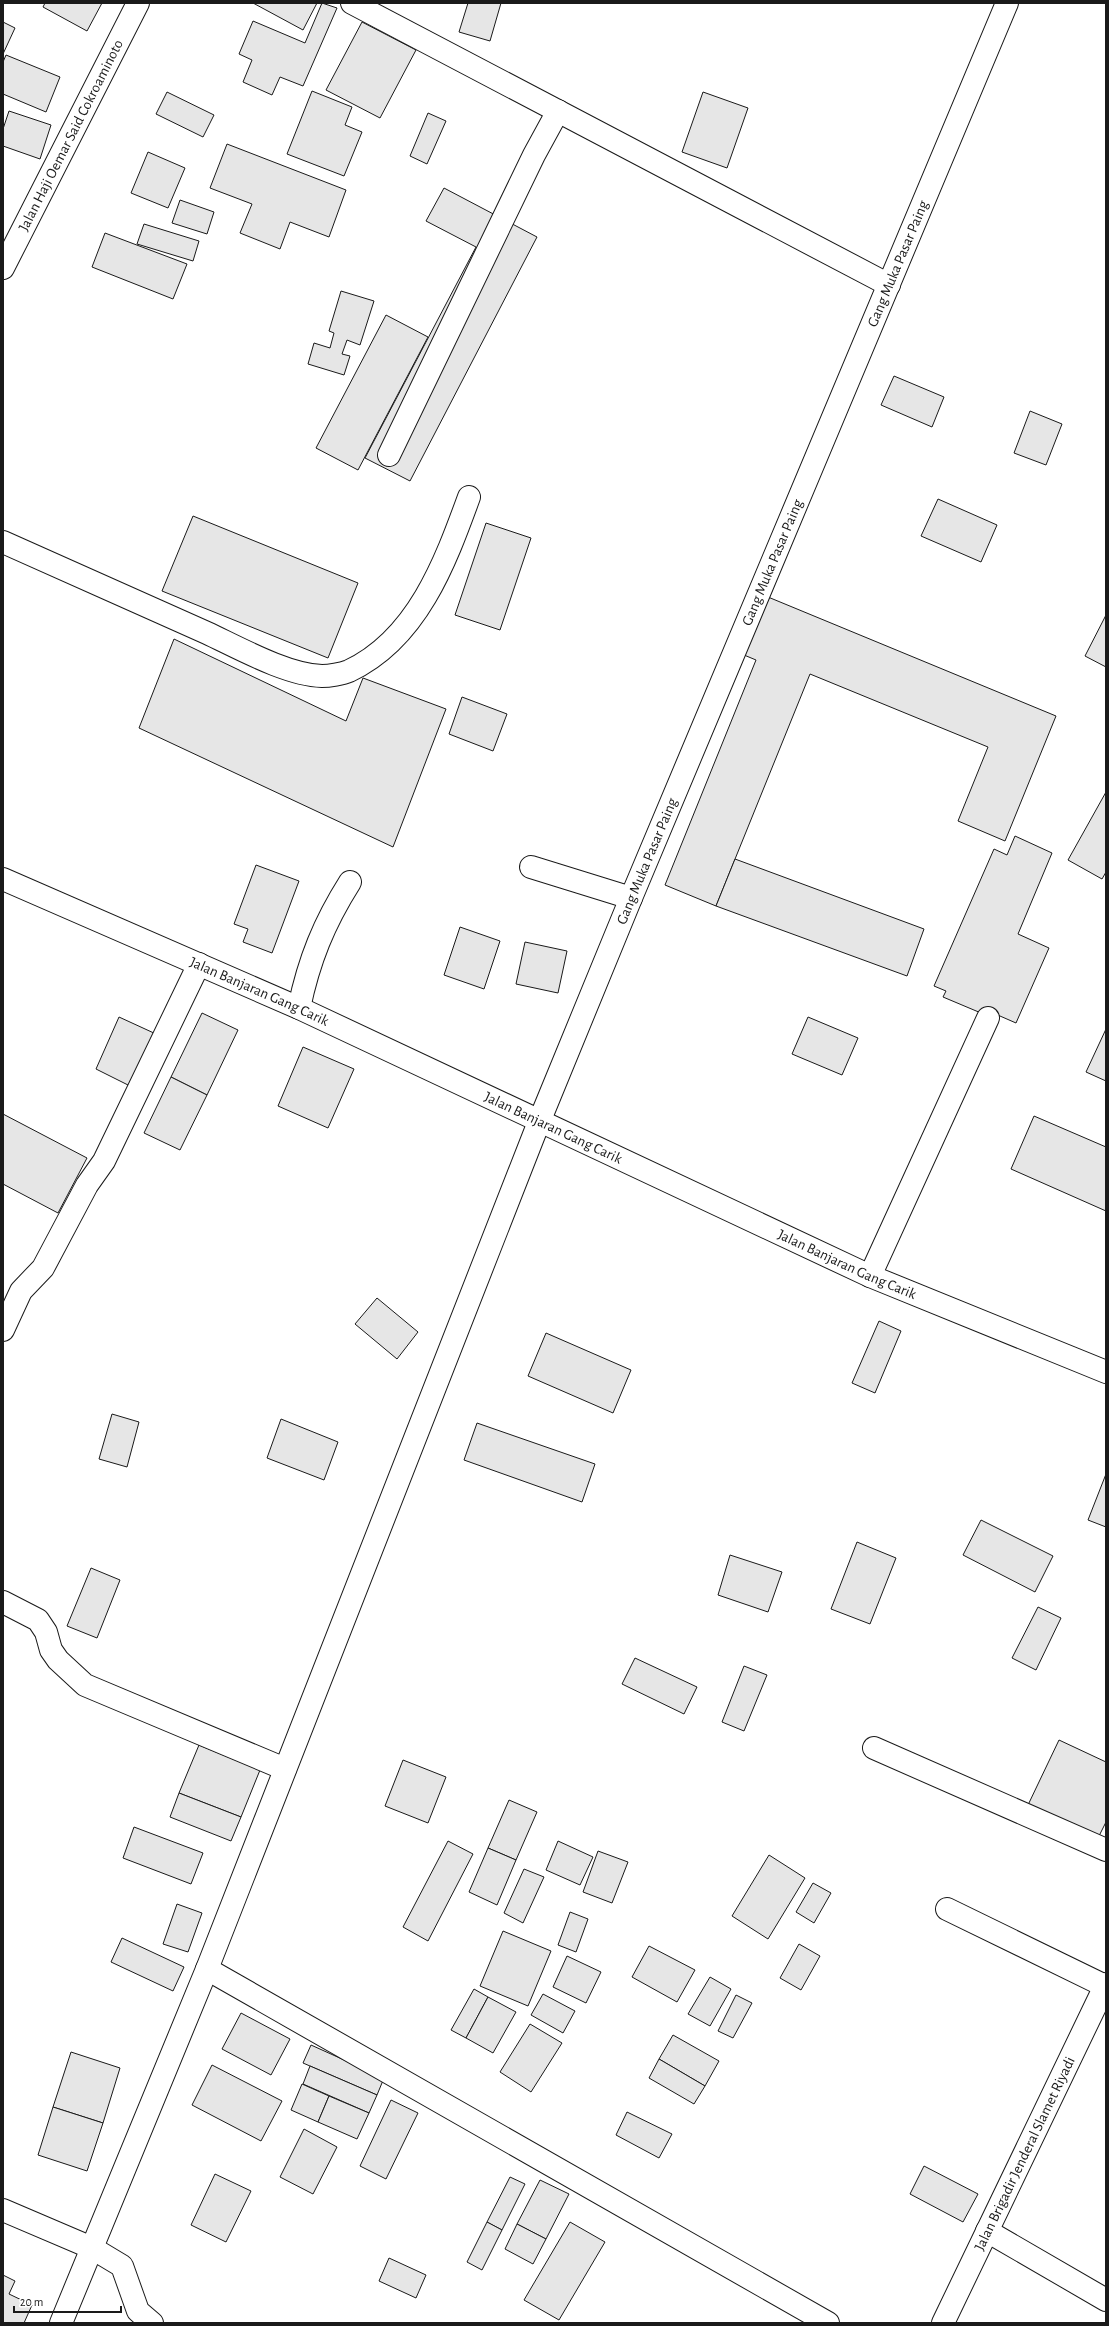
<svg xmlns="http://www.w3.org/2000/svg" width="1109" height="2326" font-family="'Alegreya Sans',sans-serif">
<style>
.building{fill:#e6e6e6;stroke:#1a1a1a}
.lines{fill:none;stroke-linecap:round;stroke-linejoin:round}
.minor-casing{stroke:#1a1a1a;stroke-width:24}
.major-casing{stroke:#1a1a1a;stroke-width:24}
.minor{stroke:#fff;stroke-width:22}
.major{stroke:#fff;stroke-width:22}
.labels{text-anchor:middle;stroke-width:3;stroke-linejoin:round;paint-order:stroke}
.street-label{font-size:15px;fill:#1a1a1a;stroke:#fff}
</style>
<rect width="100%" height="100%" fill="#fff"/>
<g class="building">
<path d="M45,3H102L87,31L43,7Z"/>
<path d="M253,3H317L303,30Z"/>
<path d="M322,3L337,8L303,86L280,77L272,95L243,82L252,60L239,54L253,21L305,43Z"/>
<path d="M468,3H501L490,41L459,32Z"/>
<path d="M3,22L15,28L3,54Z"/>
<path d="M362,22L416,50L380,118L326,90Z"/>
<path d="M6,55L60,77L46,112L3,94V62Z"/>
<path d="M312,91L352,107L345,125L362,132L344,176L287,154Z"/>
<path d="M167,92L214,115L203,137L156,114Z"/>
<path d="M703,92L748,108L727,168L682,152Z"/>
<path d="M9,111L51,125L40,159L3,146V129Z"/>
<path d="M428,113L446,121L427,164L410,156Z"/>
<path d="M227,144L346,190L329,237L290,222L280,249L240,233L252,204L210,188Z"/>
<path d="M148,152L185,168L168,208L131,193Z"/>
<path d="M444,188L537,237L410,481L365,458L476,247L426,221Z"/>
<path d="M180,200L214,212L207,234L172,223Z"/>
<path d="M144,224L199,241L193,261L137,244Z"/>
<path d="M105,233L187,264L173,299L92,267Z"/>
<path d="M341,291L374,301L360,345L347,340L342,354L350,356L344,375L308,364L314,343L330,348L334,333L329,331Z"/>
<path d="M386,315L428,337L358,470L316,448Z"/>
<path d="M894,376L944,397L932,427L881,405Z"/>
<path d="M1030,411L1062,424L1046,465L1014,453Z"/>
<path d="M938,499L997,525L981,562L921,536Z"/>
<path d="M193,516L358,583L328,658L162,591Z"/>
<path d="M486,523L531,538L500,630L455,615Z"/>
<path d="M768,597L1056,716L1005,841L958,821L988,747L810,674L716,906L665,885L756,660L744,655Z"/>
<path d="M1106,615V667L1085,656Z"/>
<path d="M174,639L346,721L363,678L446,709L393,847L139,728Z"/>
<path d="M462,697L507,714L493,751L449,734Z"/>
<path d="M1106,792V872L1102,879L1068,860Z"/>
<path d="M1015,836L1052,853L1018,934L1049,948L1016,1023L984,1009L981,1013L943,997L946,991L934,986L994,849L1007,855Z"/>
<path d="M735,859L924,929L907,976L716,906Z"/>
<path d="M256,865L299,881L272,953L243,942L248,929L234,924Z"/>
<path d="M460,927L500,941L484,989L444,975Z"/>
<path d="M525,942L567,951L558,993L516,984Z"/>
<path d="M202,1013L238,1030L207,1095L171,1077Z"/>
<path d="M119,1017L156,1034L132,1087L96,1069Z"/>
<path d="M808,1017L858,1038L842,1075L792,1054Z"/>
<path d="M1106,1029V1081L1086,1072Z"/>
<path d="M303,1047L354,1069L328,1128L278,1106Z"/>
<path d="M171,1077L207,1095L180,1150L144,1133Z"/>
<path d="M3,1114L87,1158L58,1213L3,1184Z"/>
<path d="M1034,1116L1106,1147V1211L1011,1169Z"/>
<path d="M377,1298L418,1332L397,1359L355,1324Z"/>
<path d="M879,1321L901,1331L875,1393L852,1383Z"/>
<path d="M546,1333L631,1370L613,1413L528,1376Z"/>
<path d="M112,1414L139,1422L127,1467L99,1459Z"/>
<path d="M281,1419L338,1442L324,1480L267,1458Z"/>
<path d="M477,1423L595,1464L582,1502L464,1460Z"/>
<path d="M1106,1474V1527L1088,1520Z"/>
<path d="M981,1520L1053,1556L1035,1592L963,1555Z"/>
<path d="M857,1542L896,1558L870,1624L831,1609Z"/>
<path d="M730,1555L782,1572L768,1612L718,1595Z"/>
<path d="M91,1568L120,1580L97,1638L67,1626Z"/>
<path d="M1038,1607L1061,1618L1036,1670L1012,1658Z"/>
<path d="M635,1658L697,1687L684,1714L622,1684Z"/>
<path d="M744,1666L767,1675L744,1731L722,1722Z"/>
<path d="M1059,1740L1106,1762V1822L1098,1838L1028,1805Z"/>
<path d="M199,1745L260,1770L241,1817L179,1793Z"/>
<path d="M403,1760L446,1777L428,1823L385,1806Z"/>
<path d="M179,1793L241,1817L231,1841L170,1817Z"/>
<path d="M509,1800L537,1812L516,1860L488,1848Z"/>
<path d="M134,1827L203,1853L191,1884L123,1858Z"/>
<path d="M448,1841L473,1854L428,1941L403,1927Z"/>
<path d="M558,1841L593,1857L580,1885L546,1870Z"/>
<path d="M488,1848L516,1860L497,1905L469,1892Z"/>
<path d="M598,1851L628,1862L612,1903L583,1892Z"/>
<path d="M769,1855L805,1878L768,1939L732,1916Z"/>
<path d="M524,1869L544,1877L523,1923L504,1913Z"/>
<path d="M813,1883L831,1893L814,1923L796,1912Z"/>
<path d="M177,1904L202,1913L188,1952L163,1944Z"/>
<path d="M570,1912L588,1919L576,1952L558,1945Z"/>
<path d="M503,1931L551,1951L528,2006L480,1986Z"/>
<path d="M122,1938L184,1967L173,1991L111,1962Z"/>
<path d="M799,1944L820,1956L801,1990L780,1978Z"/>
<path d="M649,1946L695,1970L677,2002L632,1977Z"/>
<path d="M567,1956L601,1972L586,2003L553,1987Z"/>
<path d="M710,1977L731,1989L710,2026L688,2014Z"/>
<path d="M474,1989L488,1997L466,2038L451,2030Z"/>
<path d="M543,1994L575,2011L563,2033L531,2015Z"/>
<path d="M736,1995L752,2003L733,2038L718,2031Z"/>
<path d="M488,1997L516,2012L493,2053L466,2038Z"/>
<path d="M241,2013L290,2039L271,2075L222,2049Z"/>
<path d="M530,2024L562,2043L531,2092L500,2072Z"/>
<path d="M673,2035L719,2061L705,2086L659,2059Z"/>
<path d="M311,2045L384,2078L377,2095L303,2063Z"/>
<path d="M71,2052L120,2068L103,2123L53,2107Z"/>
<path d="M659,2059L705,2086L694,2104L649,2078Z"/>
<path d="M212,2065L282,2101L261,2141L192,2105Z"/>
<path d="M310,2066L377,2095L369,2113L303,2084Z"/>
<path d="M302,2084L329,2096L318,2122L291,2110Z"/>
<path d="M329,2096L369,2113L357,2139L318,2122Z"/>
<path d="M391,2100L418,2113L386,2179L360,2166Z"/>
<path d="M53,2107L103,2123L87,2171L38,2155Z"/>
<path d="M627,2112L672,2134L659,2158L616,2135Z"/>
<path d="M304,2129L337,2147L313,2194L280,2177Z"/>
<path d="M924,2166L978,2194L963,2222L910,2194Z"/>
<path d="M215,2174L251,2191L226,2242L191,2225Z"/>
<path d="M510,2177L525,2184L502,2230L487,2222Z"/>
<path d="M540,2180L569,2194L546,2239L517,2224Z"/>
<path d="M487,2222L502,2230L482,2270L467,2262Z"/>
<path d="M570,2222L605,2242L559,2320L524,2300Z"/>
<path d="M517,2224L546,2239L533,2264L505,2249Z"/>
<path d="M389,2258L426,2275L416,2298L379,2281Z"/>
<path d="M3,2275L15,2281L9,2294L32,2305L24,2323H3Z"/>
</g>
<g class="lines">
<defs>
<g id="minor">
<path d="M352,3L889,285"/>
<path d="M389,455L534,155L558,111"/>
<path d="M3,542C71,572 139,603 207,633C239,648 287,675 322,676C329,676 342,674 349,671C417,639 445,563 469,497"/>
<path d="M531,867L631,898"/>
<path id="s1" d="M3,879L299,1008L870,1276L1106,1372"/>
<path d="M299,1008C309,960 324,923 350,882"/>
<path d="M870,1276L988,1018"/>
<path d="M3,1330L21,1291L43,1268L87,1185L104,1161L199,964"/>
<path d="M3,1602L38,1620L46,1632L51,1650L58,1660L85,1685L285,1769"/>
<path d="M874,1748L1106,1850"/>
<path d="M947,1909L1105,1986"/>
<path d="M207,1969L828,2323"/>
<path d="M3,2210L92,2248L122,2266L138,2311L152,2323"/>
<path d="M987,2231L1106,2300"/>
<path id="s2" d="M61,2323L207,1969L539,1122L631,898L1007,3"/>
<path id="s3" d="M943,2323L1106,1984"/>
</g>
<g id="major">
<path id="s4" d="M3,268L138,3"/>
</g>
</defs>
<use href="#minor" class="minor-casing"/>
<use href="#major" class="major-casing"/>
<use href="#minor" class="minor"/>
<use href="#major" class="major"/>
</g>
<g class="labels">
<g class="street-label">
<text dy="5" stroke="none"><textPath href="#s4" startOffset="149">Jalan Haji Oemar Said Cokroaminoto</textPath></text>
<text dy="5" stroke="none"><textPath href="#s2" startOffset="2223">Gang Muka Pasar Paing</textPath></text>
<text dy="5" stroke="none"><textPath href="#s2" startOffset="1899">Gang Muka Pasar Paing</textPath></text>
<text dy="5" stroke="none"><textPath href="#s2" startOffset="1575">Gang Muka Pasar Paing</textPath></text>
<text dy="5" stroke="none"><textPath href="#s1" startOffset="280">Jalan Banjaran Gang Carik</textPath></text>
<text dy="5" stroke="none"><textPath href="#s1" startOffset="604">Jalan Banjaran Gang Carik</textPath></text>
<text dy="5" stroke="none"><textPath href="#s1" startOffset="928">Jalan Banjaran Gang Carik</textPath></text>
<text dy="5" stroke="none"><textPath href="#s3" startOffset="188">Jalan Brigadir Jenderal Slamet Riyadi</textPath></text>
</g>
</g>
<rect width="1109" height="2326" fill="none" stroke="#1a1a1a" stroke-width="8"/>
<path d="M14 2306v6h107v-6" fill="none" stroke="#1a1a1a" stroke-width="2"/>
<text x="20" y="2306" font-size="12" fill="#1a1a1a" stroke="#ffffff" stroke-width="3" paint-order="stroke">20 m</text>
</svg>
